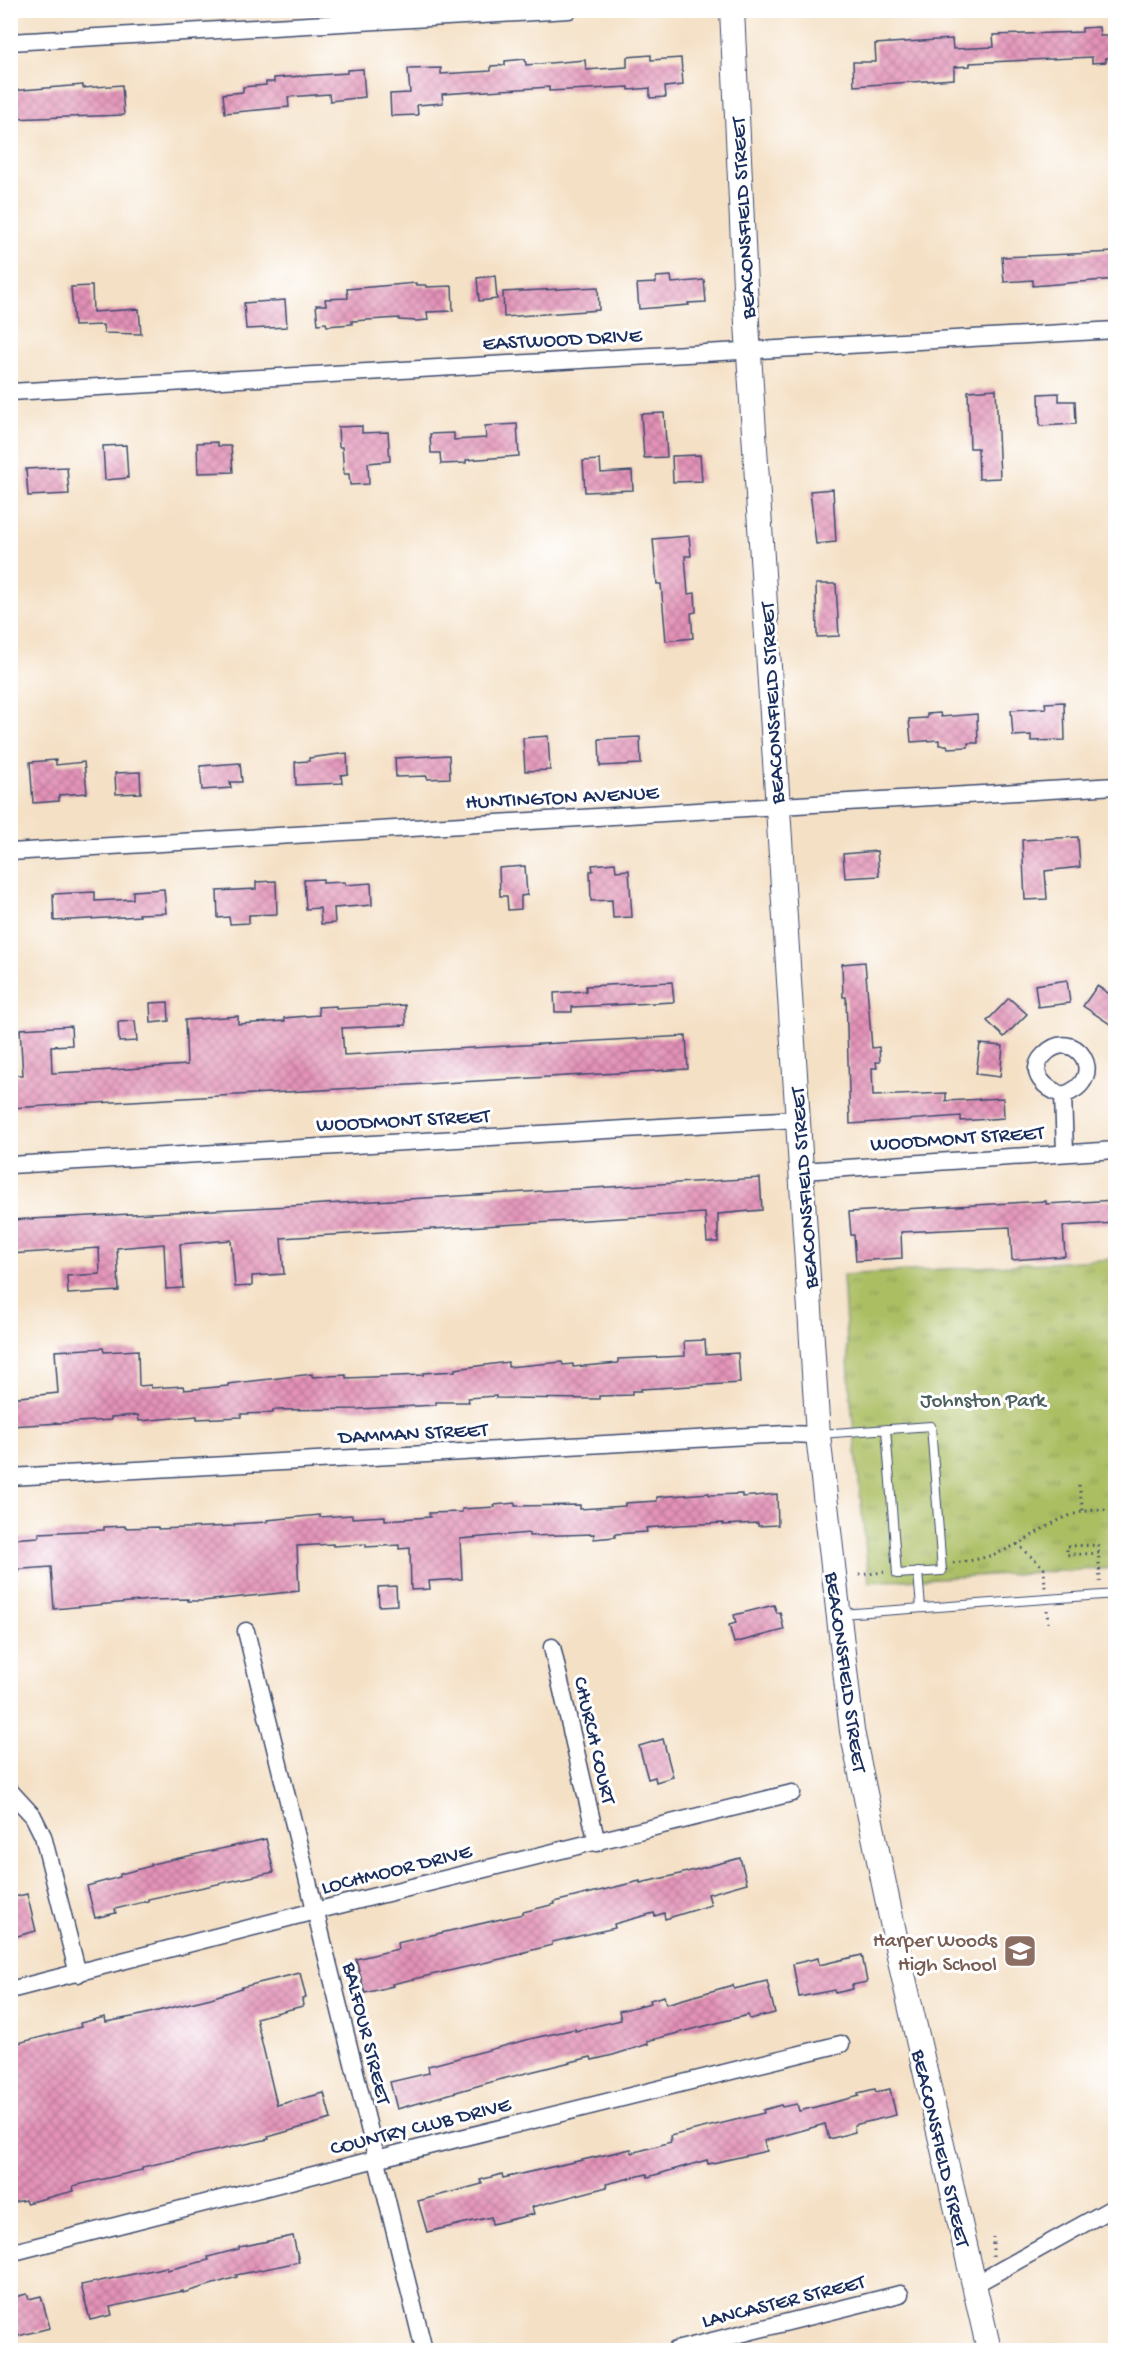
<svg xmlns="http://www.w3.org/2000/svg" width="1126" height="2361" font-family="'Gochi Hand',sans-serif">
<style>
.park{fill:url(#park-tufts);stroke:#637660;stroke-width:1.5}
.building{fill:url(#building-cross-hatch)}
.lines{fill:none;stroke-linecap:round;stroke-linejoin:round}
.lane-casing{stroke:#3c4a6d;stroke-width:10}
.street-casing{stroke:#3c4a6d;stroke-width:19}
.secondary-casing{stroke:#3c4a6d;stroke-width:26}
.path{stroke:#3c4a6d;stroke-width:3;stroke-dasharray:1.5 4.5;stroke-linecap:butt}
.lane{stroke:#fff;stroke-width:8}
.street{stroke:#fff;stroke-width:16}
.secondary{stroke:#fff;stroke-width:24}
.labels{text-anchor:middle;stroke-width:6;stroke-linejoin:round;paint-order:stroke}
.street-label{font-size:21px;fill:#1b2f5e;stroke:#fff}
.park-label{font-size:21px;fill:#4d615f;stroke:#fff}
.education-label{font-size:21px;fill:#785e54;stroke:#fff;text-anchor:end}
</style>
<defs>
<pattern id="park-tufts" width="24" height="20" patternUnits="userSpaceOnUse" patternTransform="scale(1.5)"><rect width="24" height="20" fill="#abbe62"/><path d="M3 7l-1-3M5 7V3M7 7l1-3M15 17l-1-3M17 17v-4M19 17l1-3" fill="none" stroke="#8a9b54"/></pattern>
<pattern id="building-cross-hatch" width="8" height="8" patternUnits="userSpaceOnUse" patternTransform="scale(1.5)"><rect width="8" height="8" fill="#e492b7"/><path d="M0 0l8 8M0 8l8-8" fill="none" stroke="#b87898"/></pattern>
</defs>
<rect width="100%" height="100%" fill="#fff"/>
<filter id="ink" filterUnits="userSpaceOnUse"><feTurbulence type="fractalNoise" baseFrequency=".0167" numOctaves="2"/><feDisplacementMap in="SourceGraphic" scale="12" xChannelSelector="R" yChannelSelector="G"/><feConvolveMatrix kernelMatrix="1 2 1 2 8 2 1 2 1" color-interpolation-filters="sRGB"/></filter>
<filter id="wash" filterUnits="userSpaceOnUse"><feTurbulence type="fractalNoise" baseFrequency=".008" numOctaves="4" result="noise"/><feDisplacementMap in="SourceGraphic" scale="24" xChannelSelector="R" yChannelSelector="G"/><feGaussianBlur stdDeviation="1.35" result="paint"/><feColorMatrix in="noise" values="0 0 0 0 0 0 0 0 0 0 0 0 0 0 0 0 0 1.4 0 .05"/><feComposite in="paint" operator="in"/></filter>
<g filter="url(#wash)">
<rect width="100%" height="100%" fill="#f4e0c5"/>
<path class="park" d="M1115,1259V1568L869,1582L850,1392L843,1275Z"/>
<g id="blocks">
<g class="building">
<path d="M1099,27L1100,36H1116V57L1106,58V62L1092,63V57L970,63V66L954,67V79L854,86L853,62H876L875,44L952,39L953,49L994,47L993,35L1082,32V28Z"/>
<path d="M651,55V60L681,58L683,85L665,87L666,97L650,98V88L629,90V87L549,91V87L442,94L443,103L417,105L418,115L391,116L390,94L410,93L408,69L441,68V74L491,71V66L505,65V61L525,59L526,65L585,60L586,70L627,67V57Z"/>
<path d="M363,69L365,97L330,101L329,94L288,97L289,107L225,113L223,94L243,92V87L266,85V82H274V78L347,73V70Z"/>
<path d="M83,85V88L122,85L124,115L10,119V91Z"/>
<path d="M1116,252V279L1033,286V280L1004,282L1002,257Z"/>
<path d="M495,276L497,299L479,301L477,278Z"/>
<path d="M671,276L672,283L704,280L706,302L688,303L689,305L639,309L637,284L656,283V277Z"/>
<path d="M416,283V285H426V287L452,286L453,311L427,312L428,320L417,321L399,320V318L352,321V324L327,326L326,323L318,324L316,305H326L325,299L348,298L347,289Z"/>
<path d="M92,286L93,312L139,309L141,334L104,333L103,325L74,326L71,287Z"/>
<path d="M598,287L599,310L504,317L503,292Z"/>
<path d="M285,300L287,327L246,329L244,303Z"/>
<path d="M996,389L1000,478L979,479L978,448H970L968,391Z"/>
<path d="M1059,393V401H1075L1076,424L1040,426L1039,394Z"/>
<path d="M664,413L667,457L644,458L641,414Z"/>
<path d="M517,424L519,456L466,460V463L441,464L440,453H431L430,434L454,433V440L486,438L485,426Z"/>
<path d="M362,426V433L388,432L390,461L368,463L369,484L350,485L349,474H344L342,447H339L338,427Z"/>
<path d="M217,442L218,446H231L233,472L198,473L197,443Z"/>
<path d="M126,445L128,478L105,480L103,446Z"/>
<path d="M700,455L702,481L673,482L672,456Z"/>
<path d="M600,460L601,473L632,471L633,490L585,492L583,461Z"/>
<path d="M67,467L69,494L28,496L26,469Z"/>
<path d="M833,489L836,542L816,544L810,491Z"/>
<path d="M689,536L691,556H685L688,594L695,593L696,612L691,613L693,638L666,641L661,584H657L653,539Z"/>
<path d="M816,584H836L839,636L817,637Z"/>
<path d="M1064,702L1065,740L1031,741V735L1013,736L1011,710L1046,708L1045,703Z"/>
<path d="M940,713L941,717L977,714L978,743H968V747L948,748L947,745H939V740L911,742L909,719L927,718V714Z"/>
<path d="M548,736L550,770L525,771L523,738Z"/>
<path d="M640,737L641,764L600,766L599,739Z"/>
<path d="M347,753L348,774L341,775L342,783L296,785L295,762L309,761V758Z"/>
<path d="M449,755L450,778L427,779V776L396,777L395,758Z"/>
<path d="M56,760V765L84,762L87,793L59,795V801L33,803L30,762Z"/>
<path d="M240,763L242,782H230L231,788L202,790L200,766Z"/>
<path d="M140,772L141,793L116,794L115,773Z"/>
<path d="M1078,837L1080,867L1045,871L1047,899L1025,900L1022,840Z"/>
<path d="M877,851L879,876L845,878L843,854Z"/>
<path d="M615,863L616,871L629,870L632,917L613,918L612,900L591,901L590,871H593L592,865Z"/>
<path d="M525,866L527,895L521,896V909L508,910L507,896H500L499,868Z"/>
<path d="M323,879V883L345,882V885L371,883L372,905L334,908L335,923L321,924L320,908L306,909L304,880Z"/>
<path d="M276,881L277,914L249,915V923L230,924L229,917L218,918L217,891L256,889V882Z"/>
<path d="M164,889L166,913L139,914L140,916L54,921L53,894L95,892V901L133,899V891Z"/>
<path d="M865,962L872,1048L879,1047L880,1062H876L877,1068H872L873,1096L946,1093V1101L1003,1098L1004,1118L961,1121V1116L850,1124L846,997H843L842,964Z"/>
<path d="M1067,980L1070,1003L1038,1007L1035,985Z"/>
<path d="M672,982L674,1002L572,1007V1012H555L554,993L586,991V986Z"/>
<path d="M1097,986L1116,998V1028L1083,1006Z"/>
<path d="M1009,998L1027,1014L1004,1037L987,1021Z"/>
<path d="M168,1002L169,1021L151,1023L150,1003Z"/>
<path d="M405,1005L406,1025L342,1028L344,1055L686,1036L688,1069L10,1108V1075H23L20,1029L71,1026L72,1045L51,1046L52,1073L96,1071L187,1065L185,1020L238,1016V1024L285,1021L284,1018L319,1015L318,1007L336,1006V1009Z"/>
<path d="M135,1021L137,1041L119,1042L118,1022Z"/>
<path d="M980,1044L1003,1046L1000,1077L976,1074Z"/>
<path d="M760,1178L762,1210L718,1214V1242H707L705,1213L281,1238L284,1274L252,1276V1286L235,1287L231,1240L180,1244L183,1288L166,1289L164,1244L117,1248L119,1291L68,1294L67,1276L100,1274L99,1248L10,1254V1220L291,1206Z"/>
<path d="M1116,1200V1223L1063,1226L1065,1256L1012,1260L1010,1227L901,1232L902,1258L856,1261L854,1235H851L849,1212L1046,1201V1204Z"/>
<path d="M705,1340L706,1355L738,1353L740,1383L641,1389V1391H632V1395L599,1396V1399L496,1398V1396L468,1398L469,1402H436V1405L359,1409L273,1410V1413L241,1414V1417L197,1419V1416L139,1421L138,1415L111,1417V1420L10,1426V1398L58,1393L55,1351L103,1348L104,1352L138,1350L139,1386L151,1385V1388L183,1386L184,1390L228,1386V1384L312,1374V1377L346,1375V1378L423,1375V1373L455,1371V1369L508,1362V1367L562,1362L563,1365L573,1364V1367L618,1363V1359L685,1356L684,1341Z"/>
<path d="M709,1493V1495L742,1494V1497L777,1494L778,1525L758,1526V1523L723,1525V1523L679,1525L646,1528L647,1532L615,1534V1537L594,1539V1534L529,1536V1533L460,1539L462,1579L429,1581L430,1589L411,1590L410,1548L399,1549V1545L366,1547V1544L333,1546V1544L297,1546L299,1591L203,1601H188V1599L151,1600L54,1609L51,1567L10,1570V1539L39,1537V1533L104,1530V1527L125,1526V1528L158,1527V1529L234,1526V1524L267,1522V1520L320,1515V1517L352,1515V1518L385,1516V1520L430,1517L429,1513L462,1512V1509L495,1507L494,1505L515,1503V1506L580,1505V1509L625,1506V1503L657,1501V1497Z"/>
<path d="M396,1586L397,1605L379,1606L378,1587Z"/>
<path d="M774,1605L777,1613L780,1612L784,1630L734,1643L729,1625L736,1623L734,1615Z"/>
<path d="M663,1739L673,1777L656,1782L655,1777L648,1779L639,1746Z"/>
<path d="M266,1839L274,1872L148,1899V1901L115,1909L116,1913L95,1918L87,1886L120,1877V1874L151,1866V1864Z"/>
<path d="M740,1858L747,1883L708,1894L711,1905L665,1919L664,1913L655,1916L654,1913L614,1924L615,1928L552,1942V1945L521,1953L522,1954L392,1984L393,1986L365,1993L356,1959L398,1949L397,1943L523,1914V1912L555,1904L554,1902L640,1881V1883L672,1876Z"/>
<path d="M27,1894L36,1931L10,1938V1898Z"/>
<path d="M862,1955L867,1982L852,1985L853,1989L835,1993L834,1990L799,1997L793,1964L818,1958L819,1965Z"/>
<path d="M300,1973L306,1998L302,1999L303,2006L256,2018L277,2105L324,2093L331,2119L268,2137L269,2139L142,2167V2170L73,2186L74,2191L26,2203L25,2200L10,2203V2045L81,2027L80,2023L105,2017L106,2022L137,2016L211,1998L242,1988V1987Z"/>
<path d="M767,1981L775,2013L750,2019L748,2015L647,2041L648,2044L613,2055L592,2060L591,2057L498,2080L397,2109L390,2082L429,2073L428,2066L534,2038L575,2029V2031L621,2020L619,2011L651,2003L650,2000L664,1996L666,2004L733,1985L734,1989Z"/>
<path d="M875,2089L876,2092L890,2089L896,2115L854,2125L855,2132L829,2139L825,2124L764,2141L767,2151L708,2164L707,2160L648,2177L647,2174L606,2184L607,2187L532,2207L534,2214L492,2224L491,2217L427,2232L418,2201L482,2184L480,2180L502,2174L503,2178L631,2149L632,2153L671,2142L670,2136L764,2113L763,2110L781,2105L782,2107L797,2104L799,2111L859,2096L858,2093Z"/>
<path d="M293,2236L299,2262L236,2275L237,2277L183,2293V2291L110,2307L112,2315L90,2320L81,2285L167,2267V2270L209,2260L208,2257L239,2249V2247Z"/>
<path d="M27,2294L29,2299L41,2296L50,2328L10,2338V2298Z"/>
</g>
</g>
</g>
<g filter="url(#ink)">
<use href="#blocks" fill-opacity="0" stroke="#3c4a6d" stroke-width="1.5"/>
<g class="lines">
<defs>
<g id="lane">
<path d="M820,1434L931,1426L942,1571L897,1574L886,1429"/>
<path d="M918,1572L921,1608"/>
<path d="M841,1614L1116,1594"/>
</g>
<g id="street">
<path d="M10,42L569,10"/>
<path d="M10,392L1116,330"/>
<path d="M10,852L1116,786"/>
<path d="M1063,1095C1046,1089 1026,1073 1044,1055C1074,1023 1112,1079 1063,1095L1065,1152"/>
<path d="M10,1165L798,1119"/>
<path d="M802,1171L1116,1150"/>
<path d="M10,1477L786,1434L818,1435"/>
<path d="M246,1631L424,2350"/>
<path d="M552,1647L597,1843"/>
<path d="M10,1791L33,1816L43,1836L78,1974"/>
<path d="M10,1990L315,1911L792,1793"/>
<path d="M10,2253L376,2159L841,2044"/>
<path d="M972,2286L1116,2206"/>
<path d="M676,2350L900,2294"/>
</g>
<path id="secondary" d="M732,10L746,307L818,1435L852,1731L902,1970L989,2350"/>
</defs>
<use href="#lane" class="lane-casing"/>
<use href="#street" class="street-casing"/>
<use href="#secondary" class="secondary-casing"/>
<g class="path">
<path d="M1079,1485L1083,1511"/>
<path d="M1017,1544L1044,1568L1045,1588"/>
<path d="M1099,1553L1067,1555V1546L1098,1545L1100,1582"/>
<path d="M953,1563C970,1561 987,1558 1003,1551C1044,1533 1066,1504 1116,1511"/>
<path d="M859,1575L884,1572"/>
<path d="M1047,1610L1048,1623"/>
<path d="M993,2256V2237"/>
</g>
<use href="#lane" class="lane"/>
<use href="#street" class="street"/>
<use href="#secondary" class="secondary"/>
</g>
</g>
<defs>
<symbol id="school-square" viewBox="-11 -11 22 22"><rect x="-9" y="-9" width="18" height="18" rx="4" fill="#8d6e63" stroke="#fff"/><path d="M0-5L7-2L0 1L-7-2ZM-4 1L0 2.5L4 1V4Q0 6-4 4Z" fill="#fff"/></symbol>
</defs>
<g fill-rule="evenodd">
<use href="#school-square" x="1001" y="1932" width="38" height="38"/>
</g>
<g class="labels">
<g class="street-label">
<text transform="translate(742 218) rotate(-93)" y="7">BEACONSFIELD STREET</text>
<text transform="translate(562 338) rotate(-3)" y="7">EASTWOOD DRIVE</text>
<text transform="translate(771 703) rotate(-93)" y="7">BEACONSFIELD STREET</text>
<text transform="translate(562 796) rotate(-3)" y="7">HUNTINGTON AVENUE</text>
<text transform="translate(403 1119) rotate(-3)" y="7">WOODMONT STREET</text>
<text transform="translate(957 1137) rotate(-4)" y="7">WOODMONT STREET</text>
<text transform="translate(803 1188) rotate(-94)" y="7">BEACONSFIELD STREET</text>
<text transform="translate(413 1432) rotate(-3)" y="7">DAMMAN STREET</text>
<text transform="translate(847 1672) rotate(82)" y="7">BEACONSFIELD STREET</text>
<text transform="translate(596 1740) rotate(77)" y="7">CHURCH COURT</text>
<text transform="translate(396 1868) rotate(-14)" y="7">LOCHMOOR DRIVE</text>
<text transform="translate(368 2033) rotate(76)" y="7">BALFOUR STREET</text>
<text transform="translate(420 2125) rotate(-14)" y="7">COUNTRY CLUB DRIVE</text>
<text transform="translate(942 2148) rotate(77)" y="7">BEACONSFIELD STREET</text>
<text transform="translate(783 2300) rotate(-14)" y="7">LANCASTER STREET</text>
</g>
<g class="park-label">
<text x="983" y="1406">Johnston Park</text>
</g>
<g class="education-label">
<text x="997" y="1946">Harper Woods<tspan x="997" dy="24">High School</tspan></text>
</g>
</g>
<rect width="1126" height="2361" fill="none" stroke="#fff" stroke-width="36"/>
</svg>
